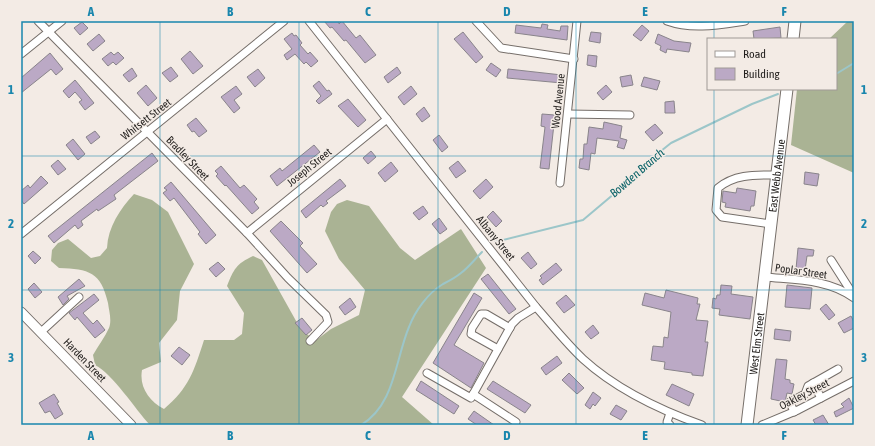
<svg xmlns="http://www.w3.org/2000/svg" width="875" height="446" font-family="'Asap Condensed',sans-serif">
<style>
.forest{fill:#aab394}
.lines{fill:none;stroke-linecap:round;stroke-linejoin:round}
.stream{stroke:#9cc6c9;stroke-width:2}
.building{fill:#bba9c5;stroke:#89848b}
.minor-casing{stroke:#756e69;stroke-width:9}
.major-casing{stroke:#756e69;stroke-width:11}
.highway-casing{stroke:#756e69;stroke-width:13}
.minor{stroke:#fff;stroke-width:7}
.major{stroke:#fff;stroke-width:9}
.highway{stroke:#fff;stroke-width:11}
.grid{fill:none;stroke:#1986ad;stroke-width:1;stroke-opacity:0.55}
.labels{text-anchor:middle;stroke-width:3;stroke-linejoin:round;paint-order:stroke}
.street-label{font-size:11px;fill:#221f1d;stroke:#f3ebe5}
.water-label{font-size:12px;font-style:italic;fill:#0b6368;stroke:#f3ebe5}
.neatline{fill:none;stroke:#1986ad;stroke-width:1.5}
.grid-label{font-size:13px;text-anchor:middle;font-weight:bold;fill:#1986ad}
</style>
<rect width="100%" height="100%" fill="#f3ebe5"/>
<g class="forest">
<path d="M848,21H854V173L791,145L797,89H836V39H829Z"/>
<path d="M134,194L152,200L168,212L194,264L180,291L177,320L159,343L161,362L142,370C139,387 149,401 164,409C189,388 194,371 204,340H234L242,334L244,313L227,286C234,269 236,264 253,256L262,260L300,328L315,341L331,329L359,315L365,290L339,259L325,231L331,212L337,204L347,200L369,206L400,248L415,260L461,229L486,268L402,397L434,425H150C135,409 113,374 95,365L93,355C98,346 105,337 109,328C112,320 109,311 108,303C101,272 89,269 59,268L51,261L52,250L58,243L68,239L91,258L100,256L107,248C108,227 120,209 134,194Z"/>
</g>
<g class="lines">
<g class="stream">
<path d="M836,74L854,63"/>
<path d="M495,242L583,220L640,172L656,155L671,143L752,104L778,94"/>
<path d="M361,425C395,405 395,360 409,327C415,311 428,293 443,284C449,281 455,278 461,273C469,267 475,259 482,252"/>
</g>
</g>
<g class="building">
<path d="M324,21H339V24L342,21L356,38L360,35L376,55L365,63L346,40L344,41L332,27L330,28Z"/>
<path d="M82,22L88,28L80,35L74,28Z"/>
<path d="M542,24L548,25L547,29L560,31L561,26H568L567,40L515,33L516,25L541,28Z"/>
<path d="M642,25L649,31L641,41L633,35Z"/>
<path d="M780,27L781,38L754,39L753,31Z"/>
<path d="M463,32L483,57L476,63L454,39Z"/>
<path d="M591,32L601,33L600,43L589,41Z"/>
<path d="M292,33L294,36L296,35L302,43L300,45L308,54L310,52L318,61L311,67L306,62L304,64L295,54L287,60L284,55L292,49L284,39Z"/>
<path d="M99,34L105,41L93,51L87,44Z"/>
<path d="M658,34L674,41L691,43L689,52L667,49L666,53L660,50L661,46L655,43Z"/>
<path d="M190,51L203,66L193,74L181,59Z"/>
<path d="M111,52L114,55L118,52L124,58L116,65L113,62L108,66L102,59Z"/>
<path d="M50,53L63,69L56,75L51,69L21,93V78Z"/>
<path d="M588,55L597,56L596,67L587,65Z"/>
<path d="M491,63L501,70L496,77L486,70Z"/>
<path d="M171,67L178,76L170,82L162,73Z"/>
<path d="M397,67L401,73L388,83L384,77Z"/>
<path d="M132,68L137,76L129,82L123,75Z"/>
<path d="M258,69L265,78L255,87L247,77Z"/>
<path d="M508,69L562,75V83L507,78Z"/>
<path d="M631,75L633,85L622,87L620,77Z"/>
<path d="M644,77L660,81L657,90L641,86Z"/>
<path d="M75,80L94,103L85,110L79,102L82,100L75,92L69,98L63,91Z"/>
<path d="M319,81L327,91L329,90L332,94L319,104L316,101L321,96L313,86Z"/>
<path d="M146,85L157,98L148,106L137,93Z"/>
<path d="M606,85L612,92L603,100L597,93Z"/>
<path d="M236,86L242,94L234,100L240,108L234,113L221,97Z"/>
<path d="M411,86L417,94L404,105L398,97Z"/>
<path d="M348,99L366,120L358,127L338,106Z"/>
<path d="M674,101L675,113H665V102Z"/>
<path d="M424,107L430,116L422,122L416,114Z"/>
<path d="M542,114L555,115L549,169L540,168L545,127L541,126Z"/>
<path d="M196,118L207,131L199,137L194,131L192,132L187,125Z"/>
<path d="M604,122L622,126L620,138L627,140L624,149L617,147L619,141L597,138L595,154L591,153L589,170L579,168L580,159H583L584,144H587L589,127L603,129Z"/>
<path d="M655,124L663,133L653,141L645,132Z"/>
<path d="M95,131L100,137L91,144L86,137Z"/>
<path d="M439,135L448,147L442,152L433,140Z"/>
<path d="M73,139L85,154L78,160L66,145Z"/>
<path d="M314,145L320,152L277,186L270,176L280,168L282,171Z"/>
<path d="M371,151L376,157L368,164L363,158Z"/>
<path d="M152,153L158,161L114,195L116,199L98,211L97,209L81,221L83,225L78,229L75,225L54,243L48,236Z"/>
<path d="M58,160L66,169L58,175L51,166Z"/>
<path d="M458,161L466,171L456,178L449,168Z"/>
<path d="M391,162L398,171L385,182L378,173Z"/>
<path d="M221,166L240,188L244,185L257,199L254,202L259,208L252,214L226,185L225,186L216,176L218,174L215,171Z"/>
<path d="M805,172L819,174L817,186L804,184Z"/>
<path d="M41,176L48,183L24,204L21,200V191L28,185L30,188Z"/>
<path d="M340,179L346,186L326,201L328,203L323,207L321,205L306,218L301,211Z"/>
<path d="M486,179L493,187L480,199L473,191Z"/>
<path d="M171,182L216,235L206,244L198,234L200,232L174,198L170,201L163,193L167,190L164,188Z"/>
<path d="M737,188L756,191L754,206H751L750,211L725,207L726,203L722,202L723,191L736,193Z"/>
<path d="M423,206L428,213L419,220L413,213Z"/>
<path d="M493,211L502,221L496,227L487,217Z"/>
<path d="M439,218L447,229L440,234L432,224Z"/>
<path d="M281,221L303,243L300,246L317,264L307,273L270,231Z"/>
<path d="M798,248L814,250L813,256H807L805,270L796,269Z"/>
<path d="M33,251L41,258L35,264L28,256Z"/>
<path d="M528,252L537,264L531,269L521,258Z"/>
<path d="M218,262L225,269L216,277L209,269Z"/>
<path d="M556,263L562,270L543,285L539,280L542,278L540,276Z"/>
<path d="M488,274L516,309L509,314L481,279Z"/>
<path d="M79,279L85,286L67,296L69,299L63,305L58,297Z"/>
<path d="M34,283L42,292L35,298L28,289Z"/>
<path d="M721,285L732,286L731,294L753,297L750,319L719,315L720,309L712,308L713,298L716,299L717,295H720Z"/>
<path d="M787,285L812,288L810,309L785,307Z"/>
<path d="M666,290L698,298L697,304H700L696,320L708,321L705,342H708L703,376L692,375V373L664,369L665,362L651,360L653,346L663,347L664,337L668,338L671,312L642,305L645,293L664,298Z"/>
<path d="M474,293L482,298L454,345L484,363L471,388L433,363Z"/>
<path d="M94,294L99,300L83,313L93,324L97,320L105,330L95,338L77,317L75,320L69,313Z"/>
<path d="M566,295L575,305L564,313L556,303Z"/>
<path d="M350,298L356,307L345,315L339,307Z"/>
<path d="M826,304L835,315L829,320L820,309Z"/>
<path d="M851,316L854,322V328L844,333L838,323Z"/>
<path d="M302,318L312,330L306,335L295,323Z"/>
<path d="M593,325L599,333L591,339L585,332Z"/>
<path d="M775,329L791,331L790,341L774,339Z"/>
<path d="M179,347L190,355L182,365L171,356Z"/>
<path d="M557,356L562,363L546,375L541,368Z"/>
<path d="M776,359L787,360L785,379L790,380V383L794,384L792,394L787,393L785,402L771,399Z"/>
<path d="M569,373L584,388L577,394L562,380Z"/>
<path d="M421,381L459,406L454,414L416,390Z"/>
<path d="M493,381L531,405L525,413L487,389Z"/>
<path d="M672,384L694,394L689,406L666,395Z"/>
<path d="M593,392L601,398L595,406L593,404L590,409L585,405Z"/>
<path d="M54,394L59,402L57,403L63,414L55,419L50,411L45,413L39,403Z"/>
<path d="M849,398L854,408L836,417L834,412L844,407L841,404Z"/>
<path d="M616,405L627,411L621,420L610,414Z"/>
<path d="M474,411L494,425H477L468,419Z"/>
<path d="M823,415L829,425H816L813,420Z"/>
</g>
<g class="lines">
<defs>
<g id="minor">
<path d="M38,21L247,233L288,278L326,315L328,322L310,341"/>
<path d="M309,21L536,307C552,325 566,343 583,359C617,390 660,410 702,425"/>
<path d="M476,21L501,48L574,59"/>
<path d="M667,21C692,30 718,25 745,21"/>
<path d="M21,54L62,21"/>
<path d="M568,114L630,115"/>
<path d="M560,183L577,21"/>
<path d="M771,224L722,217L716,210L718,188C735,174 755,175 777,175"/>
<path d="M247,233L387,119"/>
<path d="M21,234L284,21"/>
<path d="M831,260L854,296"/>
<path d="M765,277C795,280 829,279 854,298"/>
<path d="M41,332L79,297"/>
<path d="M498,349L471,334L472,328L481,314H486L510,328"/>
<path d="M427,373L471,398L512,324L518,318L536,307"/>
<path d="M813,383L821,398"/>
<path d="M473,394L516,422"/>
<path d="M794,412L790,402L805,394L808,386L838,369"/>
<path d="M670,413L667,422L670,425"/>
<path d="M762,425L798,410L854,381"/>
</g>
<path id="major" d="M21,312L131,425"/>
<g id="highway">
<path d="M793,39L795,21"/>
<path id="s1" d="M747,425L787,89"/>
</g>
</defs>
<use href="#minor" class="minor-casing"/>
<use href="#major" class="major-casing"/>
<use href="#highway" class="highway-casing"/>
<use href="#minor" class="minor"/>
<use href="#major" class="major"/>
<use href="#highway" class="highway"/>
</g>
<path class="grid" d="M160,21V425M299,21V425M438,21V425M576,21V425M714,21V39M714,89V425M21,156H854M21,290H854"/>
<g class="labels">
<g class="street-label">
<text transform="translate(558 101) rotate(-84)" y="4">Wood Avenue</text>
<text transform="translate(146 119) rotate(-38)" y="4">Whitsett Street</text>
<text transform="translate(188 158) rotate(46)" y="4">Bradley Street</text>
<text transform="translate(309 167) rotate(-39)" y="4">Joseph Street</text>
<text dy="4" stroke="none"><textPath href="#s1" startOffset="251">East Webb Avenue</textPath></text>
<text transform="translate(496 238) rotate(51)" y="4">Albany Street</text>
<text transform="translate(801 271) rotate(8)" y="4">Poplar Street</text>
<text dy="4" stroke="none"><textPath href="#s1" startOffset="82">West Elm Street</textPath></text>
<text transform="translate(85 360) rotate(46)" y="4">Harden Street</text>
<text transform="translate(804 394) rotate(-27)" y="4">Oakley Street</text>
</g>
<g class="water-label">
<text transform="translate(637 173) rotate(-41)" y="4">Bowden Branch</text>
</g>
</g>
<rect width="875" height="446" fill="none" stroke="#f3ebe5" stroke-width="44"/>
<rect x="707" y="38" width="130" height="52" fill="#f3ebe5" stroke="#9f9995"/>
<rect x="715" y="51" width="20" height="6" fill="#ffffff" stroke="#9f9995"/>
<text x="743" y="58" font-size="12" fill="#221f1d">Road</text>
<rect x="715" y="68" width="20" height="12" fill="#bba9c5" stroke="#9f9995"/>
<text x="743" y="78" font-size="12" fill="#221f1d">Building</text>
<rect x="22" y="22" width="831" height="402" class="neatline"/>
<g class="grid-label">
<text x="91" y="16">A</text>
<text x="230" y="16">B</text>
<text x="368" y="16">C</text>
<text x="507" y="16">D</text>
<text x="645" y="16">E</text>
<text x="784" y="16">F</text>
<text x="11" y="94">1</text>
<text x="864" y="94">1</text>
<text x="11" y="228">2</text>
<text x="864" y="228">2</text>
<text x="11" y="362">3</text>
<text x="864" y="362">3</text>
<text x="91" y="440">A</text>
<text x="230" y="440">B</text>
<text x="368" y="440">C</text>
<text x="507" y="440">D</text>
<text x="645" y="440">E</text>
<text x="784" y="440">F</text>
</g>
</svg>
